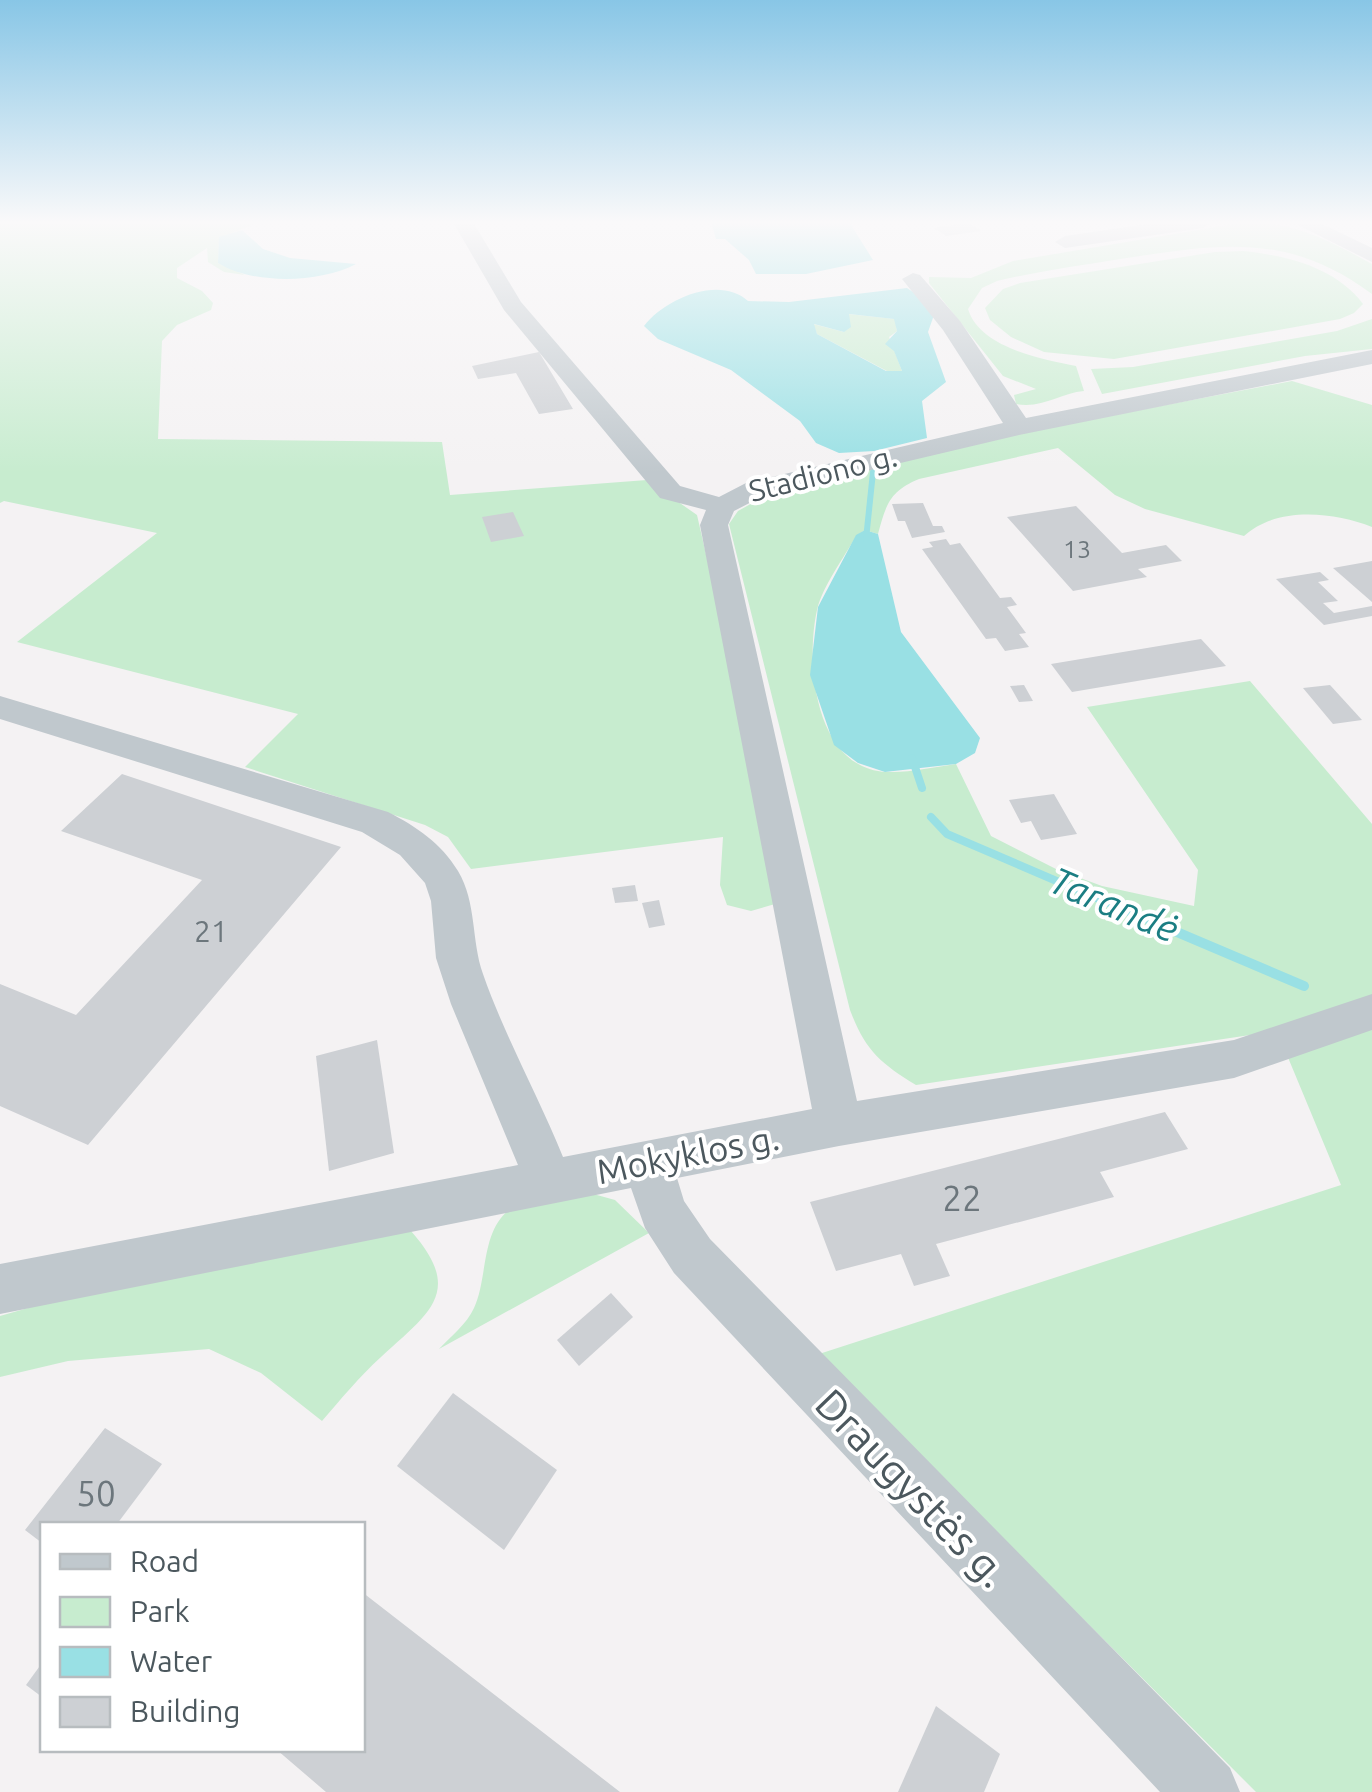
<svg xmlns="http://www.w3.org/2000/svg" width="1372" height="1792" font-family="Ubuntu,sans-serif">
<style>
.green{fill:#c7eccf}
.water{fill:#99e0e4;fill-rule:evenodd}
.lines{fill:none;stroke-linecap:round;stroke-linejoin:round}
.stream-far2{stroke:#99e0e4;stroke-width:6}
.stream-far1{stroke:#99e0e4;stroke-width:8}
.stream{stroke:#99e0e4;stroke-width:10}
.building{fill:#cdd0d4}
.minor{fill:#c0c8cd;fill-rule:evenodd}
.labels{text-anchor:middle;stroke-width:8;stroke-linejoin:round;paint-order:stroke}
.far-number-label{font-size:25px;fill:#6c767c}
.far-street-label{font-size:30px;fill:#4c585e;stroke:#fff}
.number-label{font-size:30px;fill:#6c767c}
.street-label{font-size:35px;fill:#4c585e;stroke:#fff}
.near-number-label{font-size:35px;fill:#6c767c}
.water-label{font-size:38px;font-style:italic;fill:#1b7e83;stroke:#fff}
.near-street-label{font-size:42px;fill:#4c585e;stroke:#fff}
</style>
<rect width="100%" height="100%" fill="#f4f2f3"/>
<g class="green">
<path d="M0,222H259L219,238L218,263L245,275L224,272L208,262L207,248L177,268V278L202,291L213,303L211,310L177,325L162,341L158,439L442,442L450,495L647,480L697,515L722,624L775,904L751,911L727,905L720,885L723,837L471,869L448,837L425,825L245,767L298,714L17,642L157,533L4,501L0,503Z"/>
<path d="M1246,222C1295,222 1330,241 1372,264V294C1287,231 1218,244 1120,259C1079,266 1038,271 997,281L982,288L968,309C980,348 1042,359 1076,366L1084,391C1060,393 1042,409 1016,404L1014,395L1036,389L1003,376L929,283V277L971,278L1013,261Z"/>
<path d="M1244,251C1287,256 1335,267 1363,304L1354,313L1340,319L1114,359L1044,352L1011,337L990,320L985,308L1003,289L1020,283L1215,252Z"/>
<path d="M848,314L895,319L897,331L889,337L902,371H887L817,334L813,324L844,332Z"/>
<path d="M1372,319V349L1305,356L1102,394L1091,369L1133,367L1337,331Z"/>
<path d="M1292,381L1372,405V527C1334,512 1276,506 1244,536L1145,509L1115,495L1058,448L919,479C890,491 886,504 878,534L865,530L856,536C844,558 823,585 817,610C805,664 815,769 887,772C909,773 934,767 956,764L991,836L1056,869L1102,886L1194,906L1198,870L1087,707L1250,681L1372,824V1792H1256L819,1354L1341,1185L1277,1031L916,1085C880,1063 865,1050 850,1010L729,524L738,511L774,491L987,439Z"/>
<path d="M586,1192L615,1200L649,1233L439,1349C450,1337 467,1324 474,1308C490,1274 478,1218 524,1202C543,1195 566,1195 586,1192Z"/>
<path d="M411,1231C465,1292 429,1313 381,1357C360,1376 341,1399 322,1421L261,1373L209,1349L68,1361L0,1377V1316L49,1302Z"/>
</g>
<g class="water">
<path d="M711,222H854L851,225L873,260L806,274H756L749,260L725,239H716Z"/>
<path d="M242,230L263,249L290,258L356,264C320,283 253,285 218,263L219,237Z"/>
<path d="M907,288L925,300L934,315L928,332L946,382L922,401L927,438L874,451L839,453L816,443L800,421L731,370L658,339L644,326C665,299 719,275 748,301L789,302ZM849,314L894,319L897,331L885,344L894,351L902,371H886L817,334L814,324L844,332L851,327Z"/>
<path d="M865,530L878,534L901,632L980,738L975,753L956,764L885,772L858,763L834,745L810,675L818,607L856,535Z"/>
</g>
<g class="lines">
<path class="stream-far2" d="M866,539L873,472"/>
<g class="stream-far1">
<path d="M912,758L922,788"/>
<path d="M931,817L947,834L1171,930"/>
</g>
<path class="stream" d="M1165,927L1304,986"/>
</g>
<g class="building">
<path d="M969,222L981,231L946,236L934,228Z"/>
<path d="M539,352L573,409L539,414L516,373L478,379L472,366Z"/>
<path d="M923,503L933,526H942L945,532L912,538L905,521H898L892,504Z"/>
<path d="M1076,506L1122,553L1166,545L1182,561L1138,569L1147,577L1073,591L1007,517Z"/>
<path d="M513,512L524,536L491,542L482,517Z"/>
<path d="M946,539L950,545L960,543L1000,598L1011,597L1017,605L1007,607L1026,633L1019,634L1029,647L1005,651L996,638L986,639L922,549L933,547L929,542Z"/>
<path d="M1372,561V602L1333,568Z"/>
<path d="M1320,572L1329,580L1318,582L1338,601L1323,603L1334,613L1372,606V616L1324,625L1276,579Z"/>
<path d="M1201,639L1226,666L1072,692L1051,664Z"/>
<path d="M1024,685L1033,701L1019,702L1010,686Z"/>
<path d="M1330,685L1362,720L1333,724L1303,688Z"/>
<path d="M122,774L341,847L88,1145L0,1106V984L76,1015L202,880L61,831Z"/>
<path d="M1054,794L1077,834L1041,840L1031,821L1021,823L1009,800Z"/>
<path d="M635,885L638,901L615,903L612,888Z"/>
<path d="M659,900L665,925L649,928L642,903Z"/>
<path d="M377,1040L394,1153L329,1171L316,1056Z"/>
<path d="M1165,1112L1188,1149L1100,1172L1114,1197L936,1244L950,1276L914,1286L901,1254L836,1271L810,1202Z"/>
<path d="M611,1293L633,1317L579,1366L557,1340Z"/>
<path d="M453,1393L557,1470L504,1550L397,1466Z"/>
<path d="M105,1428L162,1464L117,1524H42V1543L25,1530Z"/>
<path d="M362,1592L620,1792H326L277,1750H362Z"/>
<path d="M42,1663V1697L26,1685Z"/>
<path d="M936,1706L1000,1754L984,1792H898Z"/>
</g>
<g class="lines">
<g class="minor">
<path d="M453,222H473L521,302L680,486L719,497L746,483L1003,423L943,330L902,279L913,273L920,275L960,321L1026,418L1372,350V364L1019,435L765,495L734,511L728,525L857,1101L1234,1040L1372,994V1030L1234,1078L839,1146L677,1178L684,1201L710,1239L1230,1768L1240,1792H1160L674,1273L645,1228L631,1188L0,1314V1264L518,1165L451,1004L436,958L431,901L425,883L400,855L362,832L0,719V696L388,812C417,827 441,843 458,871C477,903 471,940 483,974C505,1037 538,1095 563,1157L812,1109L700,525L706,510L660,498L504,310Z"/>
<path d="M1161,222H1213L1203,228L1065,248L1055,242L1065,236Z"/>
<path d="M1292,222H1318L1372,248V262Z"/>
</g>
</g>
<linearGradient id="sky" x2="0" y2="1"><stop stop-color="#88c6e6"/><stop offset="0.47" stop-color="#faf9fa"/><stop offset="1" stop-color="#faf9fa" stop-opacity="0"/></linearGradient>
<rect width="1372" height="473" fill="url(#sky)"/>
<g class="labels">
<g class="far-number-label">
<text x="1077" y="558">13</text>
</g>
<g class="far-street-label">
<text transform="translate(823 474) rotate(-14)" y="10">Stadiono g.</text>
</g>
<g class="number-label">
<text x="211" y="942">21</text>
</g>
<g class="street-label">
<text transform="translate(688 1155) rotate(-11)" y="12">Mokyklos g.</text>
</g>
<g class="near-number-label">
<text x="962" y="1211">22</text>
<text x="96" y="1506">50</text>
</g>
<g class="water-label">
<text transform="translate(1114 905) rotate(23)" y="13">Tarandė</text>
</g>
<g class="near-street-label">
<text transform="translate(912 1488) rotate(46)" y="15">Draugystės g.</text>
</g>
</g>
<rect x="40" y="1522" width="325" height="230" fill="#ffffff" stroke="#b7bcbf" stroke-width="2.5"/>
<rect x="60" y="1554" width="50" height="15" fill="#c0c8cd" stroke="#b7bcbf" stroke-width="2.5"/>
<text x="130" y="1572" font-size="30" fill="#4c585e">Road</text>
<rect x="60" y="1597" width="50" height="30" fill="#c7eccf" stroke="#b7bcbf" stroke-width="2.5"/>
<text x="130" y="1622" font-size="30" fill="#4c585e">Park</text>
<rect x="60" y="1647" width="50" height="30" fill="#99e0e4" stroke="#b7bcbf" stroke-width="2.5"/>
<text x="130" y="1672" font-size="30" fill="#4c585e">Water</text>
<rect x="60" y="1697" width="50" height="30" fill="#cdd0d4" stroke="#b7bcbf" stroke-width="2.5"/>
<text x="130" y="1722" font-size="30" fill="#4c585e">Building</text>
</svg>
